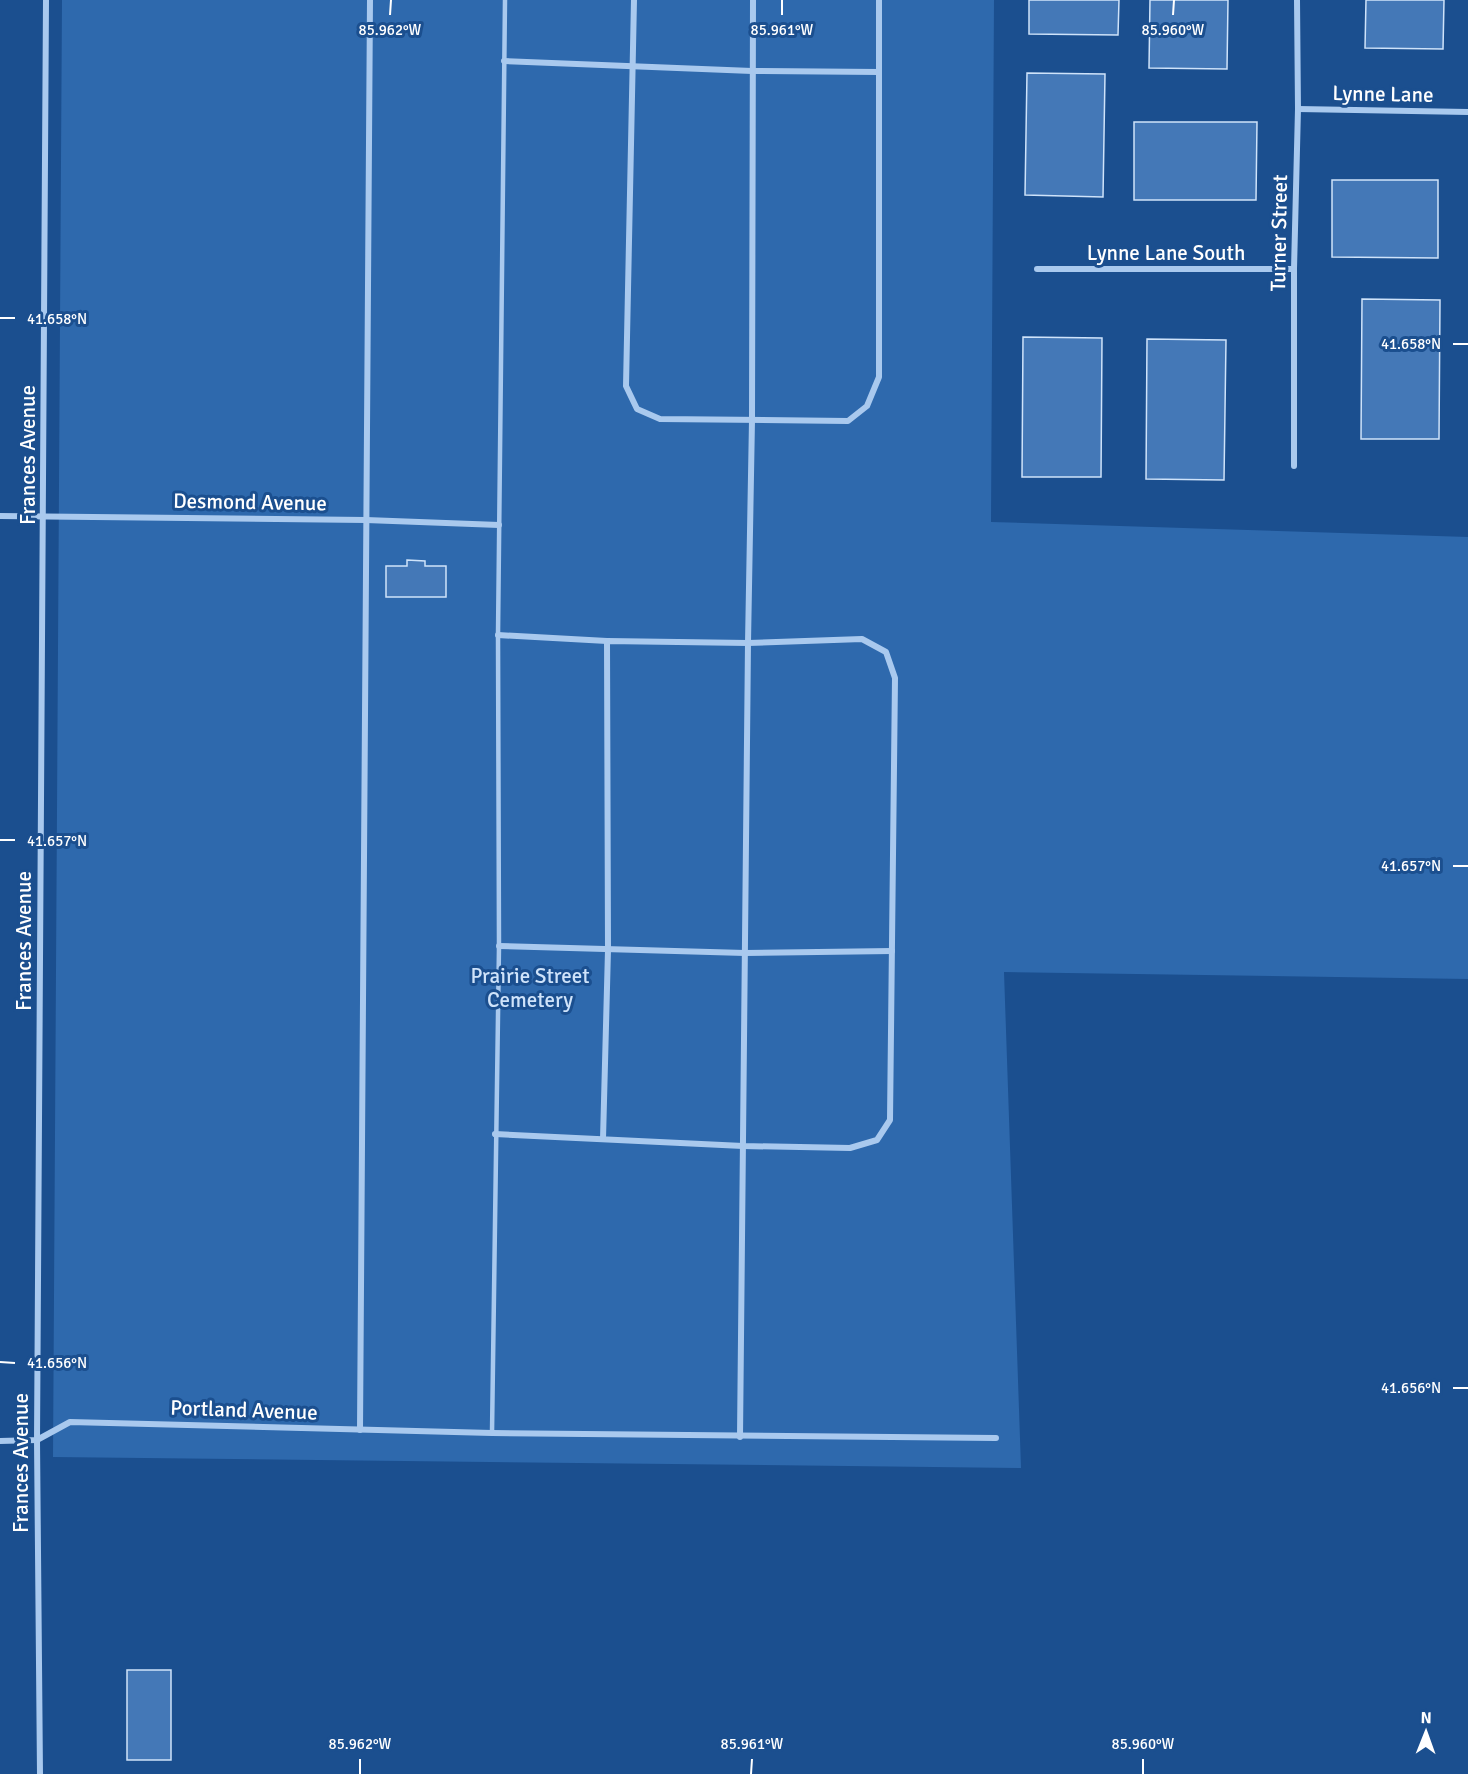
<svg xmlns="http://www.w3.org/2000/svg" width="1468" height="1774" font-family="Signika,sans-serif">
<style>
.green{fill:#2e69ad}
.building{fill:#4478b7;stroke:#cfe3fa;stroke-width:1.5}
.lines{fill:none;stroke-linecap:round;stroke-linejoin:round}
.lane{stroke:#a9c9ee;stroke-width:4.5}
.street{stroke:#a9c9ee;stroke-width:6}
.ticks{fill:none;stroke:#fff;stroke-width:2}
.labels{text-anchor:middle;stroke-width:6;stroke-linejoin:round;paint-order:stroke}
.street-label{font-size:21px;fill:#fff;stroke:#1b4f8f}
.park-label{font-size:21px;fill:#cfe3fa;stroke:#1b4f8f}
.ticks-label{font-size:15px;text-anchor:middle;fill:#fff;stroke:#1b4f8f;stroke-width:6;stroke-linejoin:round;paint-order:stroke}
</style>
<rect width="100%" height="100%" fill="#1b4f8f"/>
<path class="green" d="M62,0H994L991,522L1468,537V979L1004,972L1021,1468L53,1457Z"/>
<g class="building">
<path d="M1029,0H1119L1118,35L1029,34Z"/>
<path d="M1150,0H1228L1227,69L1149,68Z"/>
<path d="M1366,0H1444L1443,49L1365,48Z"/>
<path d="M1027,73L1105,74L1103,197L1025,195Z"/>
<path d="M1134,122H1257L1256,200H1134Z"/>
<path d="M1332,180H1438V258L1332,257Z"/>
<path d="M1362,299L1440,300L1439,439H1361Z"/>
<path d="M1023,337L1102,338L1101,477H1022Z"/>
<path d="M1147,339L1226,340L1224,480L1146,479Z"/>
<path d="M407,560L425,561V566H446V597H386V566H407Z"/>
<rect x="127" y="1670" width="44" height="90"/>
</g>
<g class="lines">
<path class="lane" d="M492,1433L499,946L498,635L505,0"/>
<g class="street">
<path d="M634,0L626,386L637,409L660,419L848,421L867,406L879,377V0"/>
<path d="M504,61L752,71L879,72"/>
<path d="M1298,109L1468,112"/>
<path d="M1037,269H1294"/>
<path d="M1294,466V269L1298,109L1297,0"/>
<path d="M0,516L366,520L499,525"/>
<path d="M498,635L607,641"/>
<path d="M499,946L745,953L892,951"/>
<path d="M495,1134L743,1146L850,1148L877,1140L890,1120L895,678L886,652L862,639L748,643L607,641L608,950L603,1139"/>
<path d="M360,1430L370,0"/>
<path d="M740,1437L748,643L752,420L753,0"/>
<path d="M0,1441L37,1440L70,1422L492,1433L996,1438"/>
<path d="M40,1774L37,1440L46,0"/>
</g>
</g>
<path class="ticks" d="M390,15L391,0M782,15V0M1173,15L1174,0M0,318H15M1453,344H1468M0,840H15M1453,866H1468M0,1362L15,1363M1453,1388H1468M360,1774V1759M751,1774L752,1759M1143,1774V1759"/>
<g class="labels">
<g class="street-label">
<text transform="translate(1383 94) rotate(1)" y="7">Lynne Lane</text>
<text transform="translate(1279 233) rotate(-89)" y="7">Turner Street</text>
<text x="1166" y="260">Lynne Lane South</text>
<text transform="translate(28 455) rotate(-90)" y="7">Frances Avenue</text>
<text transform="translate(250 502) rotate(1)" y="7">Desmond Avenue</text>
<text transform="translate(24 941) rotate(-90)" y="7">Frances Avenue</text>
<text transform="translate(244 1410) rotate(2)" y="7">Portland Avenue</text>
<text transform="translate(21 1463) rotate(-90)" y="7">Frances Avenue</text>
</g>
<g class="park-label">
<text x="530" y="983">Prairie Street<tspan x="530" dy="24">Cemetery</tspan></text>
</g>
</g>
<g class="ticks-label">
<text x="390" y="35">85.962°W</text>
<text x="782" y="35">85.961°W</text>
<text x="1173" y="35">85.960°W</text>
<text x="57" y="324">41.658°N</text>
<text x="1411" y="349">41.658°N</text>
<text x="57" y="846">41.657°N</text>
<text x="1411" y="871">41.657°N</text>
<text x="57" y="1368">41.656°N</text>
<text x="1411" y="1393">41.656°N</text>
<text x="360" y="1749">85.962°W</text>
<text x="752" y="1749">85.961°W</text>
<text x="1143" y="1749">85.960°W</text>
</g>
<g transform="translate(1426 1732) rotate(1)" stroke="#1b4f8f" stroke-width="4.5" paint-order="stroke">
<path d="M0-4.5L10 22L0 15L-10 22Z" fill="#ffffff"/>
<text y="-9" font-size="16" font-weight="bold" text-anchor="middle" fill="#ffffff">N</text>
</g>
</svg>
